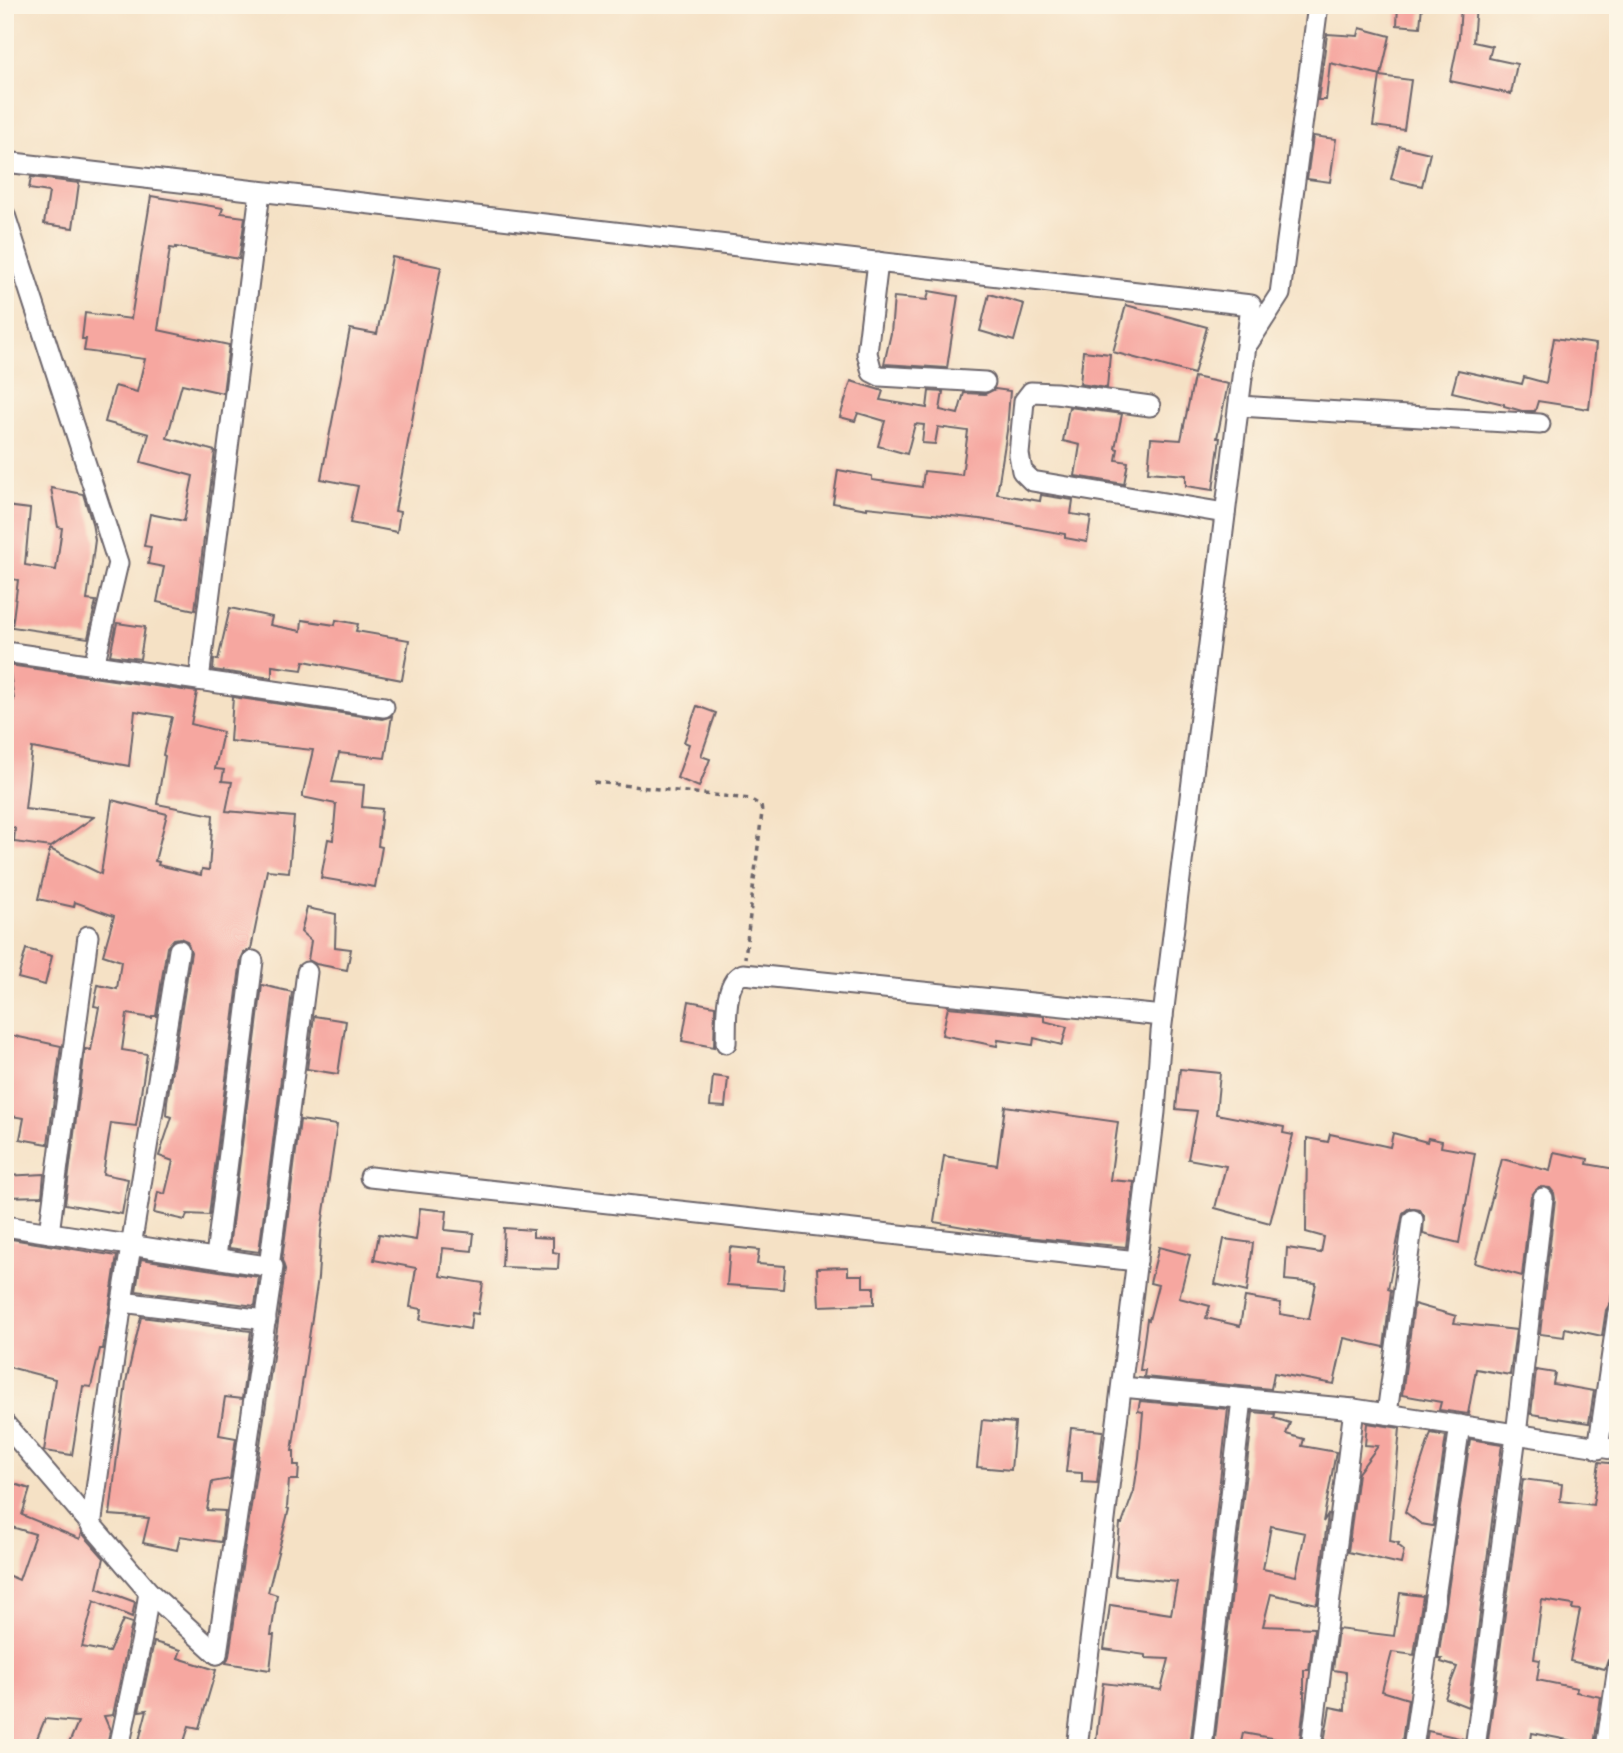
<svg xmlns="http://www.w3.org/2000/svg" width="1623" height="1753" font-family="Alegreya,serif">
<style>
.building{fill:#f6a7a0;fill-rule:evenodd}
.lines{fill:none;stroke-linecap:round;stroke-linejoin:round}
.minor-casing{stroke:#6c656b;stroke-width:23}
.path{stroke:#6c656b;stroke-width:3.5;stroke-dasharray:5 5;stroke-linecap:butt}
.minor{stroke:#fff;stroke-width:19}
</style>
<rect width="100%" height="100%" fill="#fcf5e5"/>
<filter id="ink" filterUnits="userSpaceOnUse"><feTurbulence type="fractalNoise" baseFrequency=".0143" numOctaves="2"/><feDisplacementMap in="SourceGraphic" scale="14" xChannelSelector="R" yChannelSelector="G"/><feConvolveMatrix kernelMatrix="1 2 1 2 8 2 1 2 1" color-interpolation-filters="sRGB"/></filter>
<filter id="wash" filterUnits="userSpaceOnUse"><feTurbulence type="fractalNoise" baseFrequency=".00686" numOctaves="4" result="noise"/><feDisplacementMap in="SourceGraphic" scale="28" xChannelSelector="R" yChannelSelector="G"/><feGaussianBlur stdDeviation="1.57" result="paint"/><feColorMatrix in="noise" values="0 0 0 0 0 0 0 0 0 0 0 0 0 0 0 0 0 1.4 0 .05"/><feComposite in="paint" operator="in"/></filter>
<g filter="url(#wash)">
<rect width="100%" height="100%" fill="#f5e1c5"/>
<g id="blocks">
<g class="building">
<path d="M1398,5H1422L1420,27L1397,25Z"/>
<path d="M1461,5H1476L1473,42L1492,46L1489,58L1517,64L1511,94L1450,81L1459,37Z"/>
<path d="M1360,28L1390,36L1381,75L1330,63L1326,100H1318L1327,34L1358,36Z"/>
<path d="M1380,76L1411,80L1404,130L1373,126Z"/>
<path d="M1313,136L1336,139L1330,182L1307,179Z"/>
<path d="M1399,146L1430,153L1422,186L1391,179Z"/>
<path d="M31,177L79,183L73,228L44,224L49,192L29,189Z"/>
<path d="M151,196L223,208L221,214L245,217L239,259L176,247V249L170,248L158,330L229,345L223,393L182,384L167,438L215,451L195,610L157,602L164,567L148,564L151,547L144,546L150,514L184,521L193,476L141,462L149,434L105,422L115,386L137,392L145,359L84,351L86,339H82L85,313L131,319Z"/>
<path d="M392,257L441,267L395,511L400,512L397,532L350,523L358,486L321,479L350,329L377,334Z"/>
<path d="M929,291L958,296L947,368L884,364L891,333L894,297L927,300Z"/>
<path d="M989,294L1024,304L1014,341L980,331Z"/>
<path d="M1126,305L1207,327L1194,374L1113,352Z"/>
<path d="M1554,338L1596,344L1589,409L1538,401L1535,411H1522L1504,406V404L1452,392L1458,370L1522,384L1524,377L1546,383Z"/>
<path d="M1083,351L1110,354L1107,388L1080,384Z"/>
<path d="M1194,377L1228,384L1217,438H1220L1213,490L1186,486V475L1148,472L1151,438L1181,440Z"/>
<path d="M851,381L883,391L880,400L927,408L929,391L943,392L940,410L958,414L964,393L985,394L995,389L1010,391L1007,431L997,494L1040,501L1041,495L1073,500L1071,514L1091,517L1087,542L1065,538V534L980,519L867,507V509L833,503L838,470L872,476V480L922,487L924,471L962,475L968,431L938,427L935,444L922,443L924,425L915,424L907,454L878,446L885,421L858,413L855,421L840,417Z"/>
<path d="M1069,407L1122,414L1115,448L1118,449L1116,460L1128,462L1124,484L1075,476L1080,445L1063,441Z"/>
<path d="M51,488L83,494L92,523L95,540L87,600L96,601L88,638L12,627L18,580L5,578V506L30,509L25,565L56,570L62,528L58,527Z"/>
<path d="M230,608L272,617L270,625L301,631L302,620L335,625L336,620L358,624L356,631L409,640L402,680L304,661L302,670L272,666V678L213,670L214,659L218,660Z"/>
<path d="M117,623L145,627L140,659L110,655Z"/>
<path d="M9,665L197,692L191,724L223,732L215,769L224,770L222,781L232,782L226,811L294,817L289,872L267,870L251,949L244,953L241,959L209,1215L187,1214L185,1220L154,1213L158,1192L165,1194L173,1161L159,1156L172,1117L166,1115L167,1101L191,952L187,941L180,938L174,939L167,947L156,1016H152V1018L127,1014L122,1050L147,1054L136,1126L111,1123L103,1174L128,1179L122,1214L65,1204L85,1049L91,1050L99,1007L94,1006L98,985L117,989L121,961L103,955L114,916L75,902L74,907L38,899L50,849L101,874L112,800L167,814L155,861L159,862L158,865L201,875L202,869L209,870L213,815L157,804L165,756L163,755L172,717L135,711L129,766L32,748L25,809L94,817L51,847L14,842L15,828L5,827V699L14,700Z"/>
<path d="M233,697L382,719L392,716L385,758L339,753L332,782L364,785L362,807L382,809L378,846L382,847L375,887L321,878L328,839L333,840L336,804L302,797L313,750L230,741Z"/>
<path d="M697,706L716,713L701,756L710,759L699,787L677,778L689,744L684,742Z"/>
<path d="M307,908L336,914L335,947L351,949L347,970L316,964L308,960L311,941L301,932Z"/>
<path d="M26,949L52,956L45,985L18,978Z"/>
<path d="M262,985L292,992L259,1252L229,1248Z"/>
<path d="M689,1001L715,1006L714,1047L682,1041Z"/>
<path d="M948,1007L1044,1016V1021L1067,1027L1062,1045L1034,1038L1033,1045L998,1040L997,1046L942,1035Z"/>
<path d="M314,1016L346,1021L338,1074L307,1069Z"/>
<path d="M5,1034L61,1046L48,1144L20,1139L24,1118L5,1115Z"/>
<path d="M1180,1069L1220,1073L1216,1114L1284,1127L1283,1133L1293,1135L1270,1223L1215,1208L1226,1166L1188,1159L1197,1111L1176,1109Z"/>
<path d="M713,1076L728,1078L725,1107L710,1106Z"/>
<path d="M1005,1106L1118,1122L1110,1180L1134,1182L1126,1247L1017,1236L934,1222L944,1156L997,1165Z"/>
<path d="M300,1120L337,1125L321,1232L318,1278L292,1451H294V1465H299L298,1480H289L287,1508L289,1509L268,1592L277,1595L271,1635H274L270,1670L226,1663L229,1656L278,1322L285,1269L282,1260Z"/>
<path d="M1393,1133L1427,1142L1428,1138L1442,1141L1441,1147L1475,1153L1459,1243L1423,1234L1424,1216L1420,1210L1409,1208L1403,1213L1388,1289L1391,1290L1384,1347L1344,1338L1334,1384L1274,1373L1271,1389L1144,1377L1145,1370H1140L1147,1319L1149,1320L1158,1285L1150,1283L1159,1247L1190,1255L1179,1298L1210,1306L1206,1318L1240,1326L1245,1297L1281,1303L1280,1314L1309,1319L1316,1283L1285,1280L1287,1248L1321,1253L1324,1237L1306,1232L1307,1138L1328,1142L1330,1134L1390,1147Z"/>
<path d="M1554,1152L1588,1159L1587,1164L1615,1169L1614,1175L1618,1176V1263L1615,1262L1611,1302L1606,1310L1602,1336L1565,1328L1564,1337L1540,1334L1555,1199L1554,1193L1550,1188L1539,1187L1531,1196L1522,1276L1475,1263L1502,1159L1550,1171Z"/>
<path d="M44,1174L42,1196L5,1197V1176Z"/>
<path d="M420,1208L447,1211L445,1230L474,1233L472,1251L443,1248L440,1276L483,1283L478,1314L472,1313L470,1329L420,1320L422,1309L410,1307L416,1268L374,1260L379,1234L416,1240Z"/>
<path d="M504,1228L533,1230V1237L553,1238V1252L559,1253L558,1269L502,1267Z"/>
<path d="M5,1238L117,1256L103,1349H100L91,1387L83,1386L72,1455L44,1451L55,1379L5,1366Z"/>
<path d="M1224,1239L1253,1243L1247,1292L1215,1284Z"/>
<path d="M730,1247L759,1250L757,1264L785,1266L783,1289L727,1285Z"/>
<path d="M141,1259L259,1277L255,1306L136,1291Z"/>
<path d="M848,1267V1275H863V1287H874V1304L819,1306L817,1268Z"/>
<path d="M1414,1304L1456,1316L1454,1323L1516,1330L1510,1375L1476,1369L1468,1414L1439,1410L1441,1402L1402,1395Z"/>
<path d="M141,1317L251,1331L242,1399L225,1397L219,1435L236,1438L230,1479L212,1482L207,1510L225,1511L221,1542L180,1536L177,1550L143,1543L149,1518L110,1515L126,1382Z"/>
<path d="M1536,1370L1555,1373L1553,1384L1594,1391L1589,1423L1531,1414Z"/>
<path d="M1140,1401L1228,1409L1190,1748H1097L1098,1740H1096L1103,1683L1161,1690L1169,1659L1146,1658V1655L1104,1649L1110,1605L1171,1614L1177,1582L1115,1576L1120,1524H1122L1134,1491L1139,1458L1143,1412L1138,1411Z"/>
<path d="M1253,1412L1275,1414L1274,1418L1290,1423L1286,1434L1304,1439L1302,1446L1336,1452L1323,1522L1328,1514L1317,1604L1271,1594L1263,1626L1314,1628L1309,1670H1304V1705L1299,1748H1276L1277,1739L1243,1733L1240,1748H1214ZM1271,1526L1305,1533L1296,1576L1263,1569Z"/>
<path d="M982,1420L1015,1423L1011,1470L977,1467Z"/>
<path d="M1367,1423L1400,1428L1390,1541L1399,1543L1398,1545L1404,1550L1401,1564L1348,1552L1358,1473L1378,1446L1365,1445Z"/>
<path d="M1071,1428L1103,1431L1097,1483L1082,1482V1473L1066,1472Z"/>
<path d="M1431,1433L1446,1436L1433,1526L1421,1524L1405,1512Z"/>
<path d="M1470,1439L1502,1444L1468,1707L1445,1698L1457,1667L1441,1662L1442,1659H1438Z"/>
<path d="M1599,1462L1618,1464V1601L1612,1623L1618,1625L1615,1655L1608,1660L1605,1669L1570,1661L1580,1610L1572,1609L1573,1605L1542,1600L1534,1659L1540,1660L1537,1680L1577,1688L1576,1692L1601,1697L1594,1745L1532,1733L1530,1748H1487L1523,1479L1562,1484L1560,1501L1593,1505Z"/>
<path d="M5,1481L30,1489L22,1515L80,1539L82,1533L104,1558L97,1588L135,1602L132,1617L94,1601L82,1647L109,1652L123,1620L132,1623L113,1715L104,1716L110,1730L107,1748H67L78,1722L45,1719L33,1748H5V1574L19,1580L35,1534L5,1525Z"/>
<path d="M1400,1593L1423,1596L1414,1655L1392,1652L1382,1691L1408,1699L1401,1748H1323L1330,1707L1345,1710L1346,1672L1333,1670L1338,1629L1394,1636Z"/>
<path d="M154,1642L181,1650L178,1658L216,1670L199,1728L189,1726L182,1748H137L147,1710L139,1711Z"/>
<path d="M1428,1731L1464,1739L1463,1748H1425Z"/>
</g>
</g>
</g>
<g filter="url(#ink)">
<use href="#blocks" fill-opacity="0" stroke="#6c656b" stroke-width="2"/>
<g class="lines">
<defs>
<g id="minor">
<path d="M5,162L1251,305L1161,1032L1155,1112L1077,1748"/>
<path d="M5,215L118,563L94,665"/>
<path d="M878,262L867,353L872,372L880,376L985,382"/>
<path d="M1249,342L1280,294L1318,5"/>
<path d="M1150,406L1056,393L1031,392L1024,401L1019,454L1022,471L1032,481L1225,513"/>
<path d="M1239,406L1540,424"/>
<path d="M5,652L384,707"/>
<path d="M199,680L260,192"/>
<path d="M726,1043C727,1024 723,981 743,974L1163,1016"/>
<path d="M370,1177L1137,1261"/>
<path d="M5,1226L273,1267L217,1654"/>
<path d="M49,1233L88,936"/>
<path d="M216,1257L253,961"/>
<path d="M269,1267L307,972"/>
<path d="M122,1302L266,1320"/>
<path d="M1122,1387L1354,1409L1618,1450"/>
<path d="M1387,1414L1413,1220"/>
<path d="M5,1424L149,1592L142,1638L119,1748"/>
<path d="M1598,1449L1618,1312"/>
<path d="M91,1526L122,1302L179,950"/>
<path d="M149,1592L217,1654"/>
<path d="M1202,1748L1242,1399"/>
<path d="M1311,1748L1354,1409"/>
<path d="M1413,1748L1460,1425"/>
<path d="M1475,1748L1516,1435L1543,1198"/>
<path d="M1606,1748L1618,1667"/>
</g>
</defs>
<use href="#minor" class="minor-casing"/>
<path class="path" d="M594,782L750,799L761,806L762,812L745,958"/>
<use href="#minor" class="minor"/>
</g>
</g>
<rect width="1623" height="1753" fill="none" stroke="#fcf5e5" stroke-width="28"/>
</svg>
